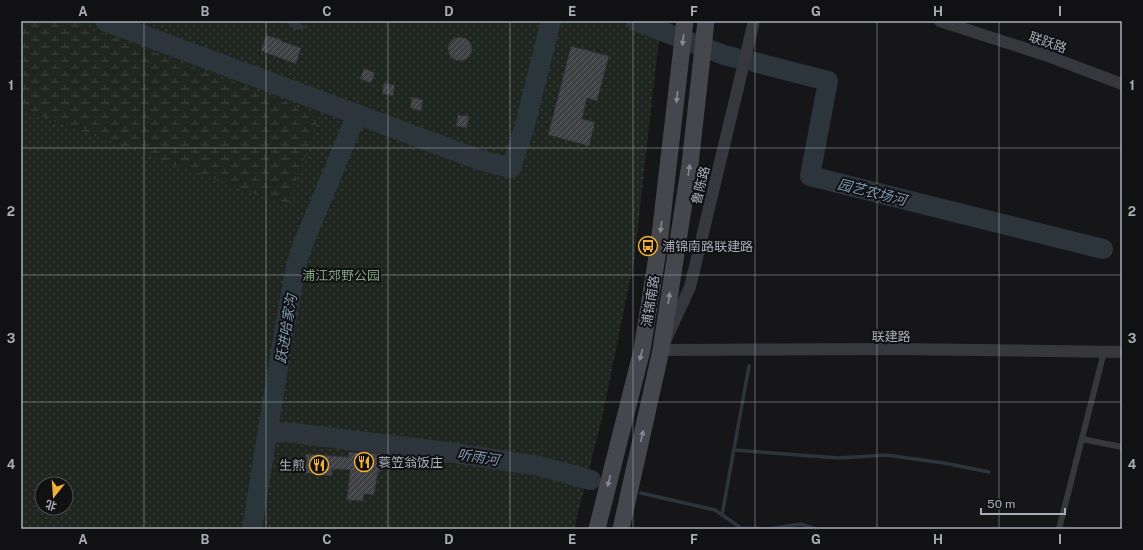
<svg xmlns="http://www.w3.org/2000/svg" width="1143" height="550" font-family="'Public Sans','Noto Sans SC',sans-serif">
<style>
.green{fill:url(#green-dots);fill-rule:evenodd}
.wetland{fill:url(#wetland-marsh)}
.water{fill:#2c353c}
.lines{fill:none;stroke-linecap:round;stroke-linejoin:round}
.stream{stroke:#2c353c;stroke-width:3.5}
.river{stroke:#2c353c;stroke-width:20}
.building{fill:url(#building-hatch);stroke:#303034}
.service{stroke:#37383d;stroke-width:6}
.minor{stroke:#37383d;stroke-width:12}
.secondary{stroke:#45474d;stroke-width:17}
.oneway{fill:#858993}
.grid{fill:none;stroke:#a8adb8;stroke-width:1;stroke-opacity:0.55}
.labels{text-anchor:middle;stroke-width:4;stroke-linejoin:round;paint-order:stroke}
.street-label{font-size:13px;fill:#a8adb8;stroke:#111113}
.poi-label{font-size:13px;fill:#a8adb8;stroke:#111113;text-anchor:start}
.park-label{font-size:13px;fill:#7fa381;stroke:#111113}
.water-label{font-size:14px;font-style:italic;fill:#7f9bb3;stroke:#111113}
.neatline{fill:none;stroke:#a8adb8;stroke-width:1.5}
.grid-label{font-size:13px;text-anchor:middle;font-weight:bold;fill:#a8adb8}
</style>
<defs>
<pattern id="green-dots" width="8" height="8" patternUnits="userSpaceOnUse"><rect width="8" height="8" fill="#1e261f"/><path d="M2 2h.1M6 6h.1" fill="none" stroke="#3c433d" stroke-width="1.8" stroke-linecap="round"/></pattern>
<pattern id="wetland-marsh" width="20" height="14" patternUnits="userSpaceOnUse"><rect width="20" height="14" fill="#1e261f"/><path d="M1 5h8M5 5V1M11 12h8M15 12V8" fill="none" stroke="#3c433d"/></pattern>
<pattern id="building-hatch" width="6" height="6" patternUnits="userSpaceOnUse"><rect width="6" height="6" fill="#404145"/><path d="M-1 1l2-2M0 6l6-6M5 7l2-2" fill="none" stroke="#595a5e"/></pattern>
</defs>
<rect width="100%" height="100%" fill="#161618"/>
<path class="green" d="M21,21H661L634,261L602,418L574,529H21ZM42,484H66V508H42Z"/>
<path class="wetland" d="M21,21H70L319,115L288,206L21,109Z"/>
<path class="water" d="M285,21H296L307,28L295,30Z"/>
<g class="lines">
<g class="stream">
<path d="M734,450L839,458L886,455L944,463L989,472"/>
<path d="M641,493L715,510L741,528L769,529L801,524L815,529"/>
<path d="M722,515L749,366"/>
</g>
<g class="river">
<path d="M105,21L480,160L511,168L525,125L551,21"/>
<path d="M636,21L724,55L736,58"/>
<path d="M754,62L828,81L810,176L1103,249"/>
<path d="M268,433L285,432L455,453L539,466L591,480"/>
<path d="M252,529L281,349L296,266L303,244L357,114"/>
</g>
</g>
<g class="building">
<path d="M266,35L282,40L281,41L301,48L296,64L261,51Z"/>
<circle cx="460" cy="49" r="12"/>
<path d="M571,46L609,56L597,101L587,98L582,119L595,122L589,146L548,135Z"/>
<path d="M364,68L375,73L371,83L360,79Z"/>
<path d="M384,83L395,85L393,96L382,94Z"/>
<path d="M412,97L423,100L421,111L410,108Z"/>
<path d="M458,115L469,116L467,128L456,126Z"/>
<path d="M349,452L381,454L380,472H378L374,495L364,494L363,501L347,500L350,470L332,469V476L304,473L306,454L348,457Z"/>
</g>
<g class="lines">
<g class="service">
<path d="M1082,439L1122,447"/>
<path d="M1059,529L1104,352"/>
</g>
<g class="minor">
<path d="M754,21L690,287L661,350L898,349L1122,352"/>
<path d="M940,21L1045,55L1122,84"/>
</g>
<g class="secondary">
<path d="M597,529L642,350L659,244L685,21"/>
<path d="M621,529L661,350L690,164L706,21"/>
</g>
</g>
<defs><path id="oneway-solid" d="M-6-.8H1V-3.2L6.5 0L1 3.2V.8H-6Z"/></defs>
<g class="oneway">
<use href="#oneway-solid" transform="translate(683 40) rotate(97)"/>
<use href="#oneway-solid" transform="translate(677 97) rotate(96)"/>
<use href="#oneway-solid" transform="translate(689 170) rotate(-81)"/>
<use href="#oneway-solid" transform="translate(661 227) rotate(97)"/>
<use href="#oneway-solid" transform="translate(669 298) rotate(-81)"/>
<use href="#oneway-solid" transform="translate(641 355) rotate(104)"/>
<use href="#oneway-solid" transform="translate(642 436) rotate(-77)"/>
<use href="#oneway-solid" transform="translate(609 481) rotate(104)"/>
</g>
<path class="grid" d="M144,21V529M266,21V529M388,21V529M510,21V529M633,21V529M755,21V529M877,21V529M999,21V529M21,148H1122M21,275H1122M21,402H1122"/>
<defs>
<symbol id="bus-ring" viewBox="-11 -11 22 22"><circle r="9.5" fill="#111113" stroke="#f2b134" stroke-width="1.5"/><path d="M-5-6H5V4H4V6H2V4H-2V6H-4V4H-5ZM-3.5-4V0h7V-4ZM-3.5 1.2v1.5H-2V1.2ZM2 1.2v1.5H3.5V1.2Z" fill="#f2b134"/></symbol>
<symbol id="restaurant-ring" viewBox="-11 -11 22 22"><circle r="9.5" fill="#111113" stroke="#f2b134" stroke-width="1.5"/><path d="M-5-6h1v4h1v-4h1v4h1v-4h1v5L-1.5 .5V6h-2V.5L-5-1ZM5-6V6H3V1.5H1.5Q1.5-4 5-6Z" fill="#f2b134"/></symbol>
</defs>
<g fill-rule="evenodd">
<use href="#bus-ring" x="637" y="235" width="22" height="22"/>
<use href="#restaurant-ring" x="353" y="451" width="22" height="22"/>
<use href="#restaurant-ring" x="308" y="454" width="22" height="22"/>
</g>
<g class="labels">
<g class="street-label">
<text transform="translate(1048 42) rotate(19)" y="5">联跃路</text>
<text transform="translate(700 185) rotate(-76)" y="5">鲁陈路</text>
<text transform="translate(650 301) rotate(-81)" y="5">浦锦南路</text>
<text x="891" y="341">联建路</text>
</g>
<g class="poi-label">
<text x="662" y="251">浦锦南路联建路</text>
<text x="378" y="467">蓑笠翁饭庄</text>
<text x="305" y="470" text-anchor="end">生煎</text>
</g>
<g class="park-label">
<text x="341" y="280">浦江郊野公园</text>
</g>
<g class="water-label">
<text transform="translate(872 192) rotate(14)" y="5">园艺农场河</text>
<text transform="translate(286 329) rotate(-81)" y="5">跃进哈家沟</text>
<text transform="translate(478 457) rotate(9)" y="5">听雨河</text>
</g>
</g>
<rect width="1143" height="550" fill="none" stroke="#111113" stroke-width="44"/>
<g transform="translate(54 496) rotate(197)"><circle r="19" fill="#111113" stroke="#4d4f55"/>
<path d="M0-3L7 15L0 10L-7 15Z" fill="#f2b134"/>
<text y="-6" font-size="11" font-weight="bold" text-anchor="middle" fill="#a8adb8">北</text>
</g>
<path d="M981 508v6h84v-6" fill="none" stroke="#a8adb8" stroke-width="2"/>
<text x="987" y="508" font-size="12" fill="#a8adb8" stroke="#111113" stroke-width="3" paint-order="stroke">50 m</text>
<rect x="22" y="22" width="1099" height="506" class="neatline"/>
<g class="grid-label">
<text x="83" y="16">A</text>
<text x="205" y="16">B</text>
<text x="327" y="16">C</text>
<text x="449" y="16">D</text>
<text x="572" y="16">E</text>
<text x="694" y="16">F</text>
<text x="816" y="16">G</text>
<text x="938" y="16">H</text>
<text x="1060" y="16">I</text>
<text x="11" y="90">1</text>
<text x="1132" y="90">1</text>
<text x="11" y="216">2</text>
<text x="1132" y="216">2</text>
<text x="11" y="343">3</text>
<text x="1132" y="343">3</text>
<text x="11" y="469">4</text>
<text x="1132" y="469">4</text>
<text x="83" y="544">A</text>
<text x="205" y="544">B</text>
<text x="327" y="544">C</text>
<text x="449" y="544">D</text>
<text x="572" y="544">E</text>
<text x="694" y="544">F</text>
<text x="816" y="544">G</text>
<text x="938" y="544">H</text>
<text x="1060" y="544">I</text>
</g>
</svg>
